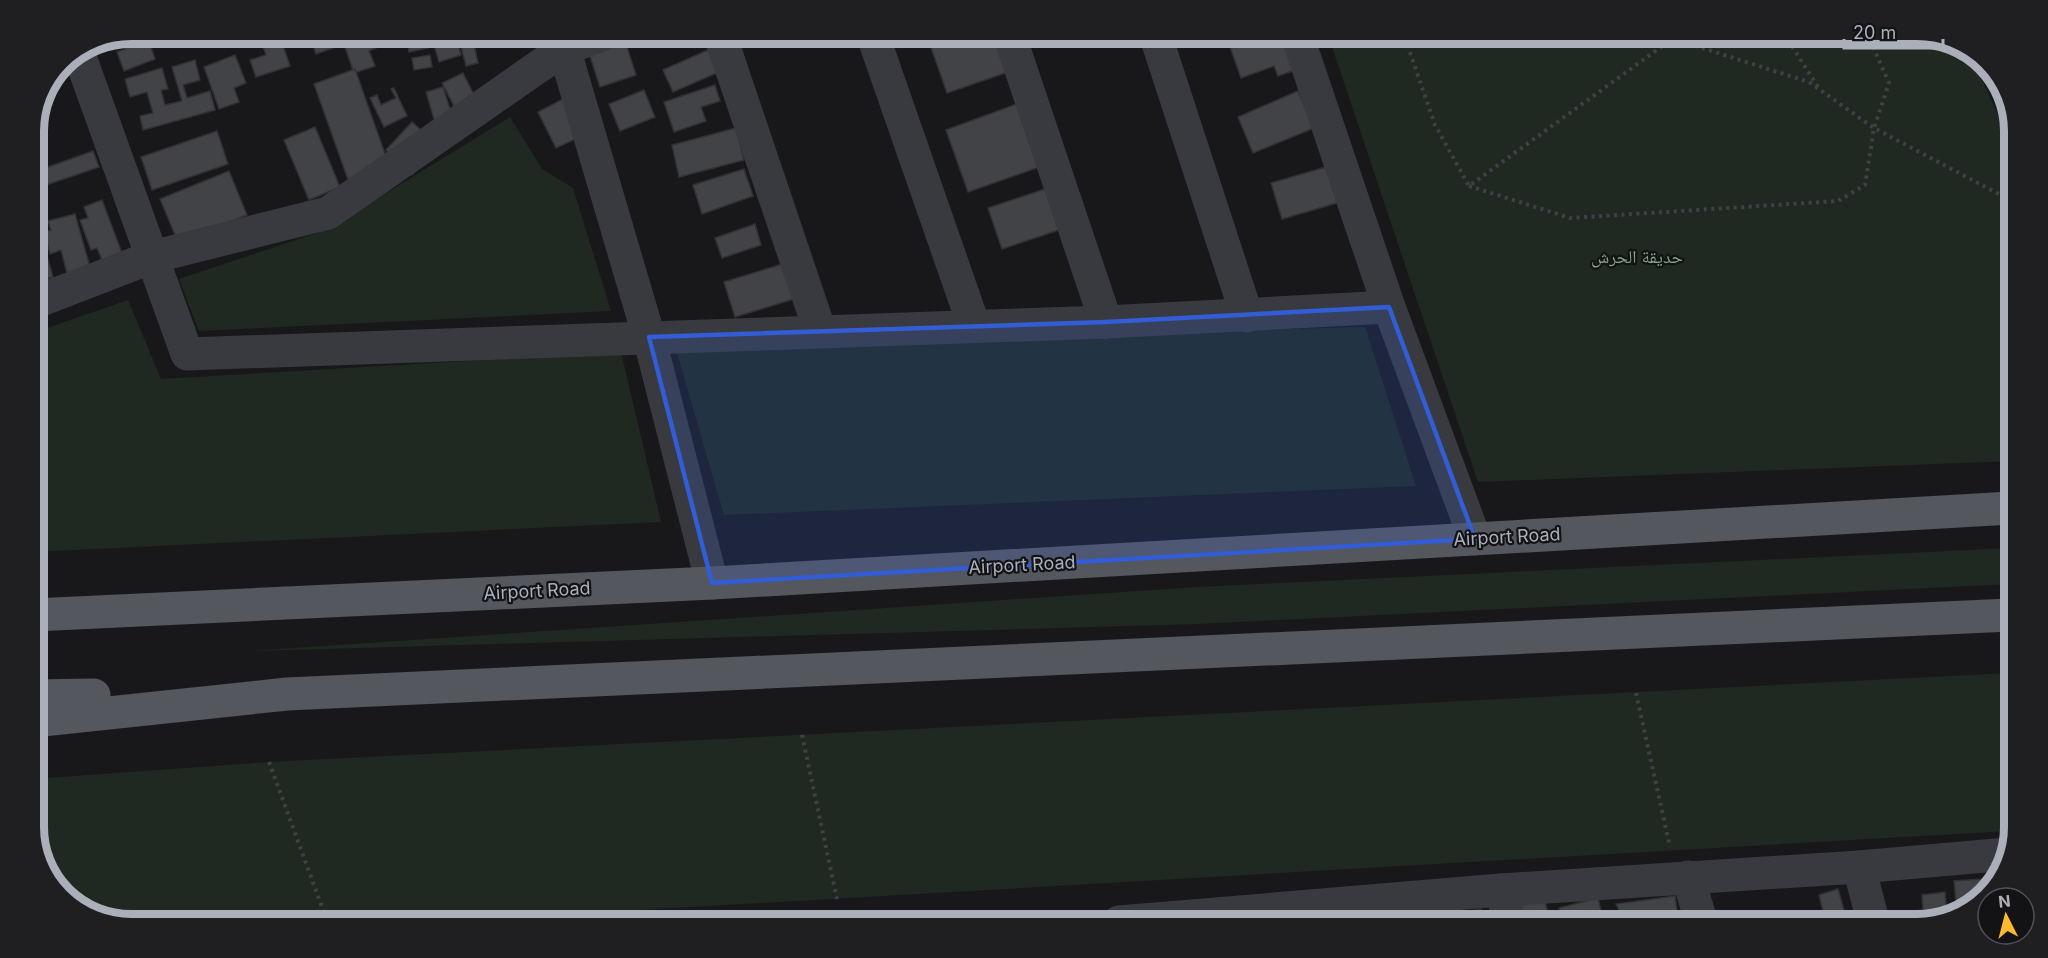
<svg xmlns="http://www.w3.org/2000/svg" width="2048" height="958" font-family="Inter,'Noto Naskh Arabic',sans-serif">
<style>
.green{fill:#1f2921}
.building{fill:#424347;stroke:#323236;stroke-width:1.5}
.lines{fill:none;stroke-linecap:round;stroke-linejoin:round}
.path{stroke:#3f4146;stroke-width:4;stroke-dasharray:3 4.5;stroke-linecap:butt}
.street{stroke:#393a3f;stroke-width:33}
.primary{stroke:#55575e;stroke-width:33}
.marked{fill:#325dd4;fill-opacity:0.2;stroke:#325dd4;stroke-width:4.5;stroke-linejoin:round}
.labels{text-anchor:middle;stroke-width:4.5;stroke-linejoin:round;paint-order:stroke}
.park-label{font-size:18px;fill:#80a683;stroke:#131315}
.street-label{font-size:18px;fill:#aaafba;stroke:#131315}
.rim{fill:none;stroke:#aaafba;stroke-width:8}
</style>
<rect width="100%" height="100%" fill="#18181a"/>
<g class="green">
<path d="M1329,38L1955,41L1969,52L2015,151L2011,461L1478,482Z"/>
<path d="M510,117L542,169L573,188L611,311L199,331L179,279L326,230Z"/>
<path d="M128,300L161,379L621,352L661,522L33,552V333Z"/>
<path d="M1365,327L1416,486L724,515L675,346Z"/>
<path d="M2011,548L2010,584L1198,624L250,651L1197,587Z"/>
<path d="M2009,673L2008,831L483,919L93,917L53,887L33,834V779L269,762Z"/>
</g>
<g class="building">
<path d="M136,33L138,41L148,38L155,59L124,71L117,52L133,46L129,34Z"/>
<path d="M151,33H165L167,40L153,43Z"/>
<path d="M182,33H196L198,40L183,43Z"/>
<path d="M265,34H279L290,66L256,77L250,60L266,55L259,35Z"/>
<path d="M316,34H339L340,36L371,34L376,48L369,51L375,66L354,73L344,44L316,54L310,36Z"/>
<path d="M450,34L451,37L443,39L445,45L457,41L461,55L439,62L431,35Z"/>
<path d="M458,34L496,35L497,39L474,45L478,63L466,66Z"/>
<path d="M426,35L428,48L409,52L407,39Z"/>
<path d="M927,36L999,37L1011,71L947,93Z"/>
<path d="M1227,38H1290L1301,68L1278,76L1274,66L1241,78Z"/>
<path d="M625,41L636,75L600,87L589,53Z"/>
<path d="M708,50L719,72L673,92L663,70Z"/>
<path d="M235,55L246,83L234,88L239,102L219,109L204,67Z"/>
<path d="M430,55L432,67L414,70L412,58Z"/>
<path d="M195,60L200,80L183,85L187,98L210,91L215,110L143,130L140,116L153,113L147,92L130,97L125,79L162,68L168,89L161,90L165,105L182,101L172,67Z"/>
<path d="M355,69L392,174L351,188L314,84Z"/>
<path d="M463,73L485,117L465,127L442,83Z"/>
<path d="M715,85L720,101L701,107L706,121L674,132L664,102Z"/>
<path d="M443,87L459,138L441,143L426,92Z"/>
<path d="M394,88L407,116L384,127L370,98L377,95L381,105L396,98L391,89Z"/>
<path d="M644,90L655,117L620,131L609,104Z"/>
<path d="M1298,91L1314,128L1253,153L1238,117Z"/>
<path d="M567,97L586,134L556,148L538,112Z"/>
<path d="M1025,101L1048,164L968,192L946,130Z"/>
<path d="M412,122L438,146L412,175L386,150Z"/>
<path d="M315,127L340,187L309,200L284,140Z"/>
<path d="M736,128L744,160L679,177L672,145Z"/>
<path d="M217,131L228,164L152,190L141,157Z"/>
<path d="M93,151L99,167L43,186L37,171Z"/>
<path d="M1333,165L1344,201L1282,219L1271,183Z"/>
<path d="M744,169L753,196L702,214L693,185Z"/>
<path d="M229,171L247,215L178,242L160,199Z"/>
<path d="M1048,188L1062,229L1002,249L988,208Z"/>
<path d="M102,200L122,253L102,260L97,248L91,250L80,220L88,218L84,207Z"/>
<path d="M35,214L53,277L33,283V215Z"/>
<path d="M75,214L90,267L67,273L61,250L50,254L44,232L51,230L48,221Z"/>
<path d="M755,224L761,245L722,258L715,238Z"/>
<path d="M783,264L794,299L735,317L724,282Z"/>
<path d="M1996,878L1972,908L1957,913L1954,881Z"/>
<path d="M1838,889L1846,917L1826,923L1819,895Z"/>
<path d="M1945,892L1947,916L1924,921L1922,895Z"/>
<path d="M1675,896L1678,918L1626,924L1616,904Z"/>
<path d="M1598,898L1604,924H1563L1559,908Z"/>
<path d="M1544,899L1551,923H1522L1518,906Z"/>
<path d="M1481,909L1484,923H1445L1444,916Z"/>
<path d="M1384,914L1386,923H1355Z"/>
<path d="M1428,915L1430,923H1398Z"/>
<path d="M1848,919L1850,925H1826Z"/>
</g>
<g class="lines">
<g class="path">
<path d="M1405,38L1435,125L1469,186L1672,39"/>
<path d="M1788,40L1818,87"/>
<path d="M1870,40L1889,83L1874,128L2014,202"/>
<path d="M1469,186L1570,218L1838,201L1865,185L1874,128L1809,82L1674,39"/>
<path d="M1636,693L1670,847"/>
<path d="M802,735L837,899"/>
<path d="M269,762L326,918"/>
</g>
<g class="street">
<path d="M560,35L649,337L712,583"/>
<path d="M720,35L820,331"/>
<path d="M873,36L974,326"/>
<path d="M1010,37L1106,322"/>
<path d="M1156,37L1247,316"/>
<path d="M1298,38L1389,307L1475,539"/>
<path d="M79,54L187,354L1106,322L1389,307"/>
<path d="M33,303L152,257L328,213L564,49L602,35"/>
<path d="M1859,867L1874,925"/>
<path d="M1688,877L1702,924"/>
<path d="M1501,890L1510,923"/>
<path d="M1119,922L1501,890L1859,867L2008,854"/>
</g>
<g class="primary">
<path d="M33,615L712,583L2011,508"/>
<path d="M33,696L94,695"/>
<path d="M33,721L287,694L2010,615"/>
</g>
</g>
<path class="marked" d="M1389,307L1475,539L712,583L649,337L1106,322Z"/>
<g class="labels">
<g class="park-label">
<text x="1637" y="263">حديقة الحرش</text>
</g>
<g class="street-label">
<text transform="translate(1507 537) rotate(-3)" y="6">Airport Road</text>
<text transform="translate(1022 565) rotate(-3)" y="6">Airport Road</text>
<text transform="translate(537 591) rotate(-3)" y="6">Airport Road</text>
</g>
</g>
<path d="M0 0H2048V958H0ZM131 44H1917A87 87 0 0 1 2004 131V827A87 87 0 0 1 1917 914H131A87 87 0 0 1 44 827V131A87 87 0 0 1 131 44Z" fill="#1f1f22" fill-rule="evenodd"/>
<path class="rim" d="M131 44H1917A87 87 0 0 1 2004 131V827A87 87 0 0 1 1917 914H131A87 87 0 0 1 44 827V131A87 87 0 0 1 131 44Z"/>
<g transform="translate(2006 916) rotate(354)"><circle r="28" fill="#131315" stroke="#4f5157" stroke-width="1.5"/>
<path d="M0-4.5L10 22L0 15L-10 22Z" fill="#fab930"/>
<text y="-9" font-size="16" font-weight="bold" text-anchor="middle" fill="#aaafba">N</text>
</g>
<path d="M1844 39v9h99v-9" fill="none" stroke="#aaafba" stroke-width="3"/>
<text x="1853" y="39" font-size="18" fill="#aaafba" stroke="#131315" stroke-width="4.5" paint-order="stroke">20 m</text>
</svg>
